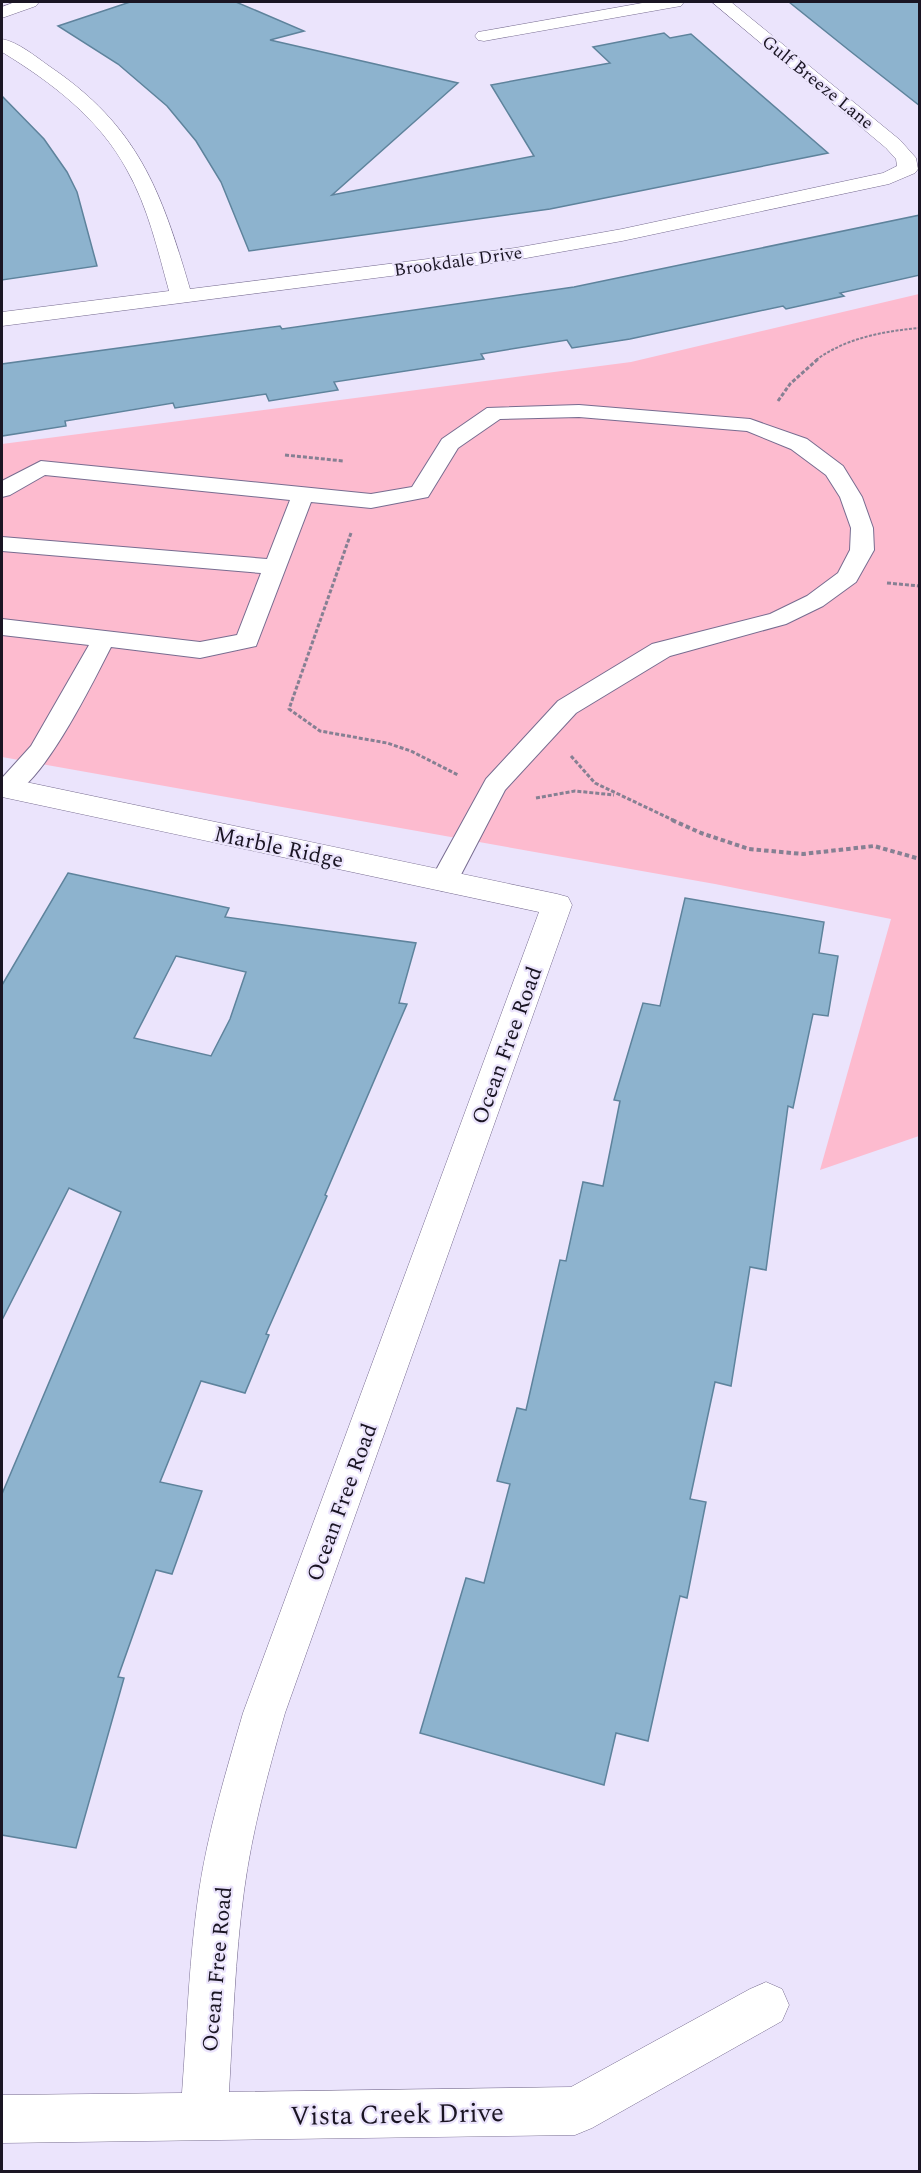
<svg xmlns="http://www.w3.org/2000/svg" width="921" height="2173" font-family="Spectral,serif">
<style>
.green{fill:#fdbbcf}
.building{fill:#8db3ce;stroke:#5e839c;stroke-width:1.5;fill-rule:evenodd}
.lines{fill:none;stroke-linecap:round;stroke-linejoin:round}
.service-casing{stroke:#776c90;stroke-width:2}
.minor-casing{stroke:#776c90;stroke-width:1}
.path-far2{stroke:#868093;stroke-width:2;stroke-dasharray:3 1.5;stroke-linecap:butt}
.path-far1{stroke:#868093;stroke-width:3;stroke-dasharray:4 2;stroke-linecap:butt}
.path{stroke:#868093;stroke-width:4;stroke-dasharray:4.5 3;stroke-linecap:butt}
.service{fill:#fff;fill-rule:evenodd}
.minor{fill:#fff;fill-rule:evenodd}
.labels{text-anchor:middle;stroke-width:4.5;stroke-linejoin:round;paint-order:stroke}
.far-street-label{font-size:18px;fill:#1a1523;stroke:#ebe4fc}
.street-label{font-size:22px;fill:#1a1523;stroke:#ebe4fc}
.near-street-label{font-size:27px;fill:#1a1523;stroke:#ebe4fc}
</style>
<rect width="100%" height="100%" fill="#ebe4fc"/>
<path class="green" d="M919,294V1136L820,1170L891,919L715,884L2,757V444L631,362Z"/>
<g class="building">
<path d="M130,2H236L304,31L270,40L458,83L332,195L534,156L491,85L610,63L593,47L664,33L670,38L691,34L828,153L550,209L249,251L221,182L196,141L167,106L118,64L58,26Z"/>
<path d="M789,2H920V106L850,51Z"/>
<path d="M2,96L44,139L67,172L77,192L97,266L2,280Z"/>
<path d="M920,215V275L840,293L844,296L786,309L783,306L630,339L572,348L567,340L481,354L484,359L334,382L338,390L269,401L266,394L175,408L173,403L65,421L66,426L2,436V364L280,326L282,329L574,287Z"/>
<path d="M68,873L229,908L225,917L416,943L399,1003L407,1004L325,1195L327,1196L266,1334L269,1335L245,1393L201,1381L160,1482L202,1491L172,1574L156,1570L118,1677L124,1678L76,1848L2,1835V1494L121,1212L69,1188L2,1320V985ZM176,956L246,972L230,1019L211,1056L134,1038Z"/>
<path d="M685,898L824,922L819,953L838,956L828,1016L813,1014L793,1108L788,1106L766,1270L750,1267L731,1386L715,1382L690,1499L706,1502L687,1598L680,1596L648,1741L616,1733L604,1785L420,1733L466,1578L484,1583L510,1484L497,1481L517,1408L526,1410L560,1260L566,1261L583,1182L603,1186L620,1101L614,1100L643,1003L660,1006Z"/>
</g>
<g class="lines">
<defs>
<path id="service" d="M579,405L750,419L807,439L843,466L862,497L873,528L874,550L856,582L823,606L786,624L670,656L576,713L505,790L454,888L444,891L434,888L430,881L486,779L558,701L652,644L770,614L807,596L838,573L850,550L851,528L840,497L826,475L791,449L747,431L579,417L500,419L458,448L428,497L371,508L311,502L256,646L200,658L111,647C97,674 34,805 2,795V778L31,746L89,645L2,635V619L200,642L237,635L261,573L2,551V537L267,559L290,500L45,475L10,495L2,497V481L41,461L371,494L412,487L442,439L487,408Z"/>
<g id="minor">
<path d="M15,2H39L36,6L2,18V7Z"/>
<path d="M648,2H684L681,6L675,7L484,41L478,40L475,36L478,32L484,31Z"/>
<path d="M712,2H731L900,140L916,158L918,169L915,173L889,184L622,241L515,260L2,326V312L169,291C158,251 148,207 127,170C99,118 51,82 2,52V39C18,42 35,56 49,66C138,126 161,190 190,289L515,248L622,229L883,173L897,166L896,159L886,148Z"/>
<path d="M2,777L557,894L568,897L572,905L285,1713C268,1772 252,1831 244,1891C235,1958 233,2025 229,2092L571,2087L750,1989L766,1982L782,1989L789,2005L782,2021L592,2128L575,2135L2,2143V2095L182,2093C187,2026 189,1958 199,1891C208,1831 226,1772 243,1713L539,912L2,797Z"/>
</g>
</defs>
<use href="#service" class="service-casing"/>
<use href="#minor" class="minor-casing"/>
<path class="path-far2" d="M816,360C846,338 884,331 920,328"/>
<g class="path-far1">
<path d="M778,401L790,384L818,359"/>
<path d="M285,455L343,461"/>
<path d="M351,533L289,709L320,731L387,743L411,751L458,775"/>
<path d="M887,583L920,586"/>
<path d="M571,756L595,783L675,821"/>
<path d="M536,798L575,791L614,795"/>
</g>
<path class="path" d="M672,820L701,833L749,849L803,854L874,846L920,859"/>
<use href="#service" class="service"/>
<use href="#minor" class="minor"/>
</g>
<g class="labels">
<g class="far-street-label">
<text transform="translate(818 82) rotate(39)" y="6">Gulf Breeze Lane</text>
<text transform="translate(458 261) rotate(-8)" y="6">Brookdale Drive</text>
</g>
<g class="street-label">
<text transform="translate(279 846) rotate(12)" y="8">Marble Ridge</text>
<text transform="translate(506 1045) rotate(-70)" y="8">Ocean Free Road</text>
<text transform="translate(341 1502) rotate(-70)" y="8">Ocean Free Road</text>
<text transform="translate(216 1969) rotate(-85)" y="8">Ocean Free Road</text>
</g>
<g class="near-street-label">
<text transform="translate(397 2114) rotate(-1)" y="9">Vista Creek Drive</text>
</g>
</g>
<rect width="921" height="2173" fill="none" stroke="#1a1523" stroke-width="6"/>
</svg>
